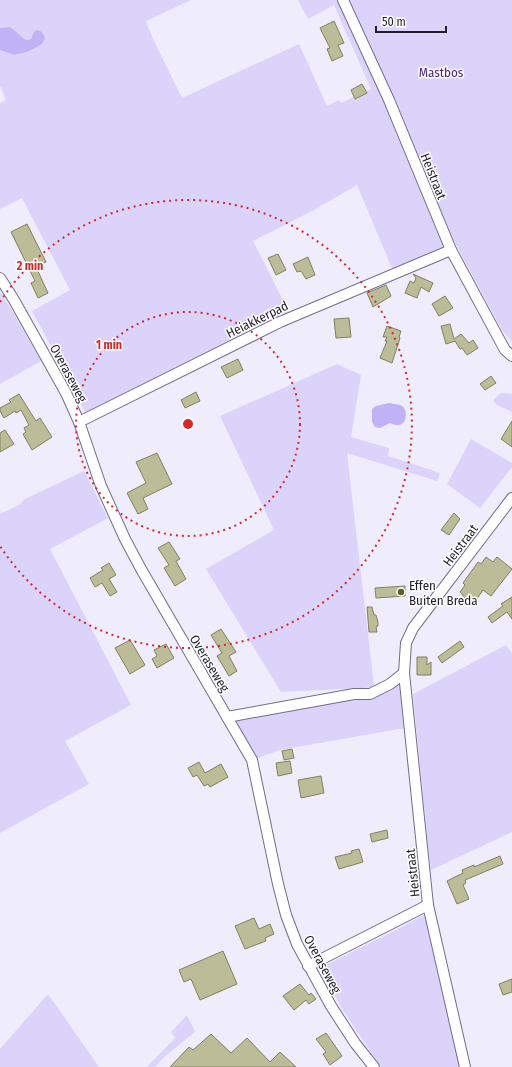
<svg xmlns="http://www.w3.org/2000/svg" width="512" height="1067" font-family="'Fira Sans Condensed',sans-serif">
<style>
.green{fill:#dbd3fa}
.water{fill:#c1b2f6}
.building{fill:#bdbc99;stroke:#81805f}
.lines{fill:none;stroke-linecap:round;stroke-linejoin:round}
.minor-casing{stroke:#726c8a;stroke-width:12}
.minor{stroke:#fff;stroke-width:10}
.ring{fill:none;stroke:#d62828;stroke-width:2;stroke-dasharray:2 4}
.poi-dot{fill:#615e2b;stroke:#fff;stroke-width:1.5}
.labels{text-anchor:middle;stroke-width:3;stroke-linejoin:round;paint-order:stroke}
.park-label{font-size:13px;fill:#482685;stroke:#fff}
.street-label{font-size:13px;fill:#211e2a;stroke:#fff}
.poi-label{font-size:13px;fill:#211e2a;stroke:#fff;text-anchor:start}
.centre{fill:#d62828;stroke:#fff;stroke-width:2}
.ring-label{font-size:12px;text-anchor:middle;font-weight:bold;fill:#d62828;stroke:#fff;stroke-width:3;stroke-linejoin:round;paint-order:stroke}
</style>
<rect width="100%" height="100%" fill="#efedfb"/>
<g class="green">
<path d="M0,0H191L146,21L153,39L182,98L299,44L327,106L339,100L341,103L371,89L334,5L308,19L298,0H512V342L502,330L454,241L394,273L357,185L314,210L253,241L290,314L87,416L59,361L32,311L70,290L22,198L0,209V103L6,100L1,87H0V50L14,55L27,52L32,35L31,39L27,40C14,35 17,24 0,28Z"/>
<path d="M0,292L13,312L41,361L0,384Z"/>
<path d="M337,364L361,375L351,437L389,448L388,456L440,473L437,481L347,453L374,686L365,688L281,692L206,569L274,530L220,416Z"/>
<path d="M501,393L512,394V412L497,405L493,400Z"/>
<path d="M471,439L512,463V467L480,508L447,484Z"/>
<path d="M84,471L108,518L50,549L131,705L65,741L89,784L0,833V514L21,504L23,500Z"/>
<path d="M506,645L512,653V832L431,870L427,836L413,694Z"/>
<path d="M403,678L405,728L280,750L255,759L234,720L286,712L382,694Z"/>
<path d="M425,914L460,1067H381L342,1009L320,968L402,927Z"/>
<path d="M48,994L99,1067H0V1049Z"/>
<path d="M187,1015L195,1032L164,1057L155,1067H147L175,1038L171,1032Z"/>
</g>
<g class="water">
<path d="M9,27C16,29 19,37 27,40L31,39L34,32L37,30L42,32L45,38L42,44L27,52L14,55L0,50V28Z"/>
<path d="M389,403C393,404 399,404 402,406C408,410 407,424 399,425C396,426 393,424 390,423L380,428L375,427L372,422V409L376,406Z"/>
</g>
<g class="building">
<path d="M334,21L344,43L338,45L343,56L332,61L327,49L330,48L320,28Z"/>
<path d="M362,84L367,93L355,99L351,90Z"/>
<path d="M27,224L46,262L36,267L48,293L38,298L31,283L35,281L11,232Z"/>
<path d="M278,254L286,270L276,275L268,258Z"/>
<path d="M308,257L315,275L306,279L301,271L297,272L293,264Z"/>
<path d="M413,274L433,283L429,292L421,287L417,298L405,293L410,281L414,283L416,278Z"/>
<path d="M386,285L391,296L373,307L367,293Z"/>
<path d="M445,296L453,308L439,316L432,304Z"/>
<path d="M349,318L351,337L336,338L334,319Z"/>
<path d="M450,324L454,339L461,334L469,343L473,340L478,348L467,355L462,348L460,349L455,341L446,344L441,326Z"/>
<path d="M387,326L401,331L399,337L400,338L392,363L380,358L387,341H385L387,337H383Z"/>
<path d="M238,359L243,370L227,378L221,367Z"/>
<path d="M491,376L496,383L485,390L480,384Z"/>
<path d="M196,392L200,401L185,408L181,400Z"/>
<path d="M19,394L34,418L36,421L40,418L52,437L32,450L23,434L26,432L24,428L29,425L21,410L16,413L15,411L4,418L0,411V408L11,402L9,400Z"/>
<path d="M512,421V447L501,439Z"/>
<path d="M5,430L14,444L0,452V433Z"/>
<path d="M157,453L172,484L143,498L148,509L138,514L127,493L146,483L136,462Z"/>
<path d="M454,513L460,519L449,535L441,530Z"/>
<path d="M169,542L180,559L176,561L186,579L175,586L164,568L169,565L158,548Z"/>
<path d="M486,557L493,562L497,557L512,569L491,596L483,590L472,606L460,592L465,585L463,583L478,562L481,564Z"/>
<path d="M109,563L116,575L109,579L117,592L110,596L102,583L95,587L90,578L103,570L101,568Z"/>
<path d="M405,586V596L376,598L375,588Z"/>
<path d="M512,597V619L507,612L492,623L488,617L503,606L501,604Z"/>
<path d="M367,607H372L374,615H376L378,622V626L376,627L377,632H369Z"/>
<path d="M221,629L236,652L229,656L237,671L229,676L217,656L222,653L211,635Z"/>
<path d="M130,640L145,665L130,674L115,648Z"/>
<path d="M460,641L464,647L442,663L438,657Z"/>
<path d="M166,644L174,658L157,668L152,659L157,656L154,650Z"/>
<path d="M417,657H427V665L431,662V675H417Z"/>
<path d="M292,749L294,758L284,760L282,751Z"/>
<path d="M290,761L292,773L278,776L276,763Z"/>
<path d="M199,762L205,773L221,764L228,777L210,787L208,784L204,786L197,775L193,777L188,768Z"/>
<path d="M321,776L324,793L301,798L298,780Z"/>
<path d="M387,830L388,838L372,842L370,834Z"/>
<path d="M359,849L363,862L339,869L335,857L352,853L351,851Z"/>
<path d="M500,856L503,864L465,880L466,883L463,885L469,899L457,904L447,881L463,873L462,870L474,865V867Z"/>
<path d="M254,918L259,929L270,924L274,934L265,938L266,941L245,949L235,926Z"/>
<path d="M223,951L237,984L200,1000L191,979L184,982L179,970Z"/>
<path d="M512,979V992L503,995L499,984Z"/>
<path d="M300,984L309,995L311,993L316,999L309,1004L306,1000L294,1010L283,996Z"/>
<path d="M326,1033L342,1056L330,1065L323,1054L326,1052L316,1039Z"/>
<path d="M211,1034L231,1053L247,1038L270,1062L280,1052L296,1067H170L189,1047L193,1050Z"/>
</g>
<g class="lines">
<defs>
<g id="minor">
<path d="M343,0L389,100L451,250L505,350L512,356"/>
<path d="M0,278L14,300L66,393L79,422L101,486L125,539L141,569L252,760L278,884L286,915L297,944L331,1006L355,1043L374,1067"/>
<path d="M79,422L280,322L451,250"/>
<path d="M227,717L354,694H370L390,684L404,673"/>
<path d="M308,966L428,905"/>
<path d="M465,1067L428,905L404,673L406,643L413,628L512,498"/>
</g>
</defs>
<use href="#minor" class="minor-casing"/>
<use href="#minor" class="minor"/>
</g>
<g class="ring">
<circle cx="188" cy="424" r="112"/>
<path d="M0 302A224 224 0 1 1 0 546"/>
</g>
<circle class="poi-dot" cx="401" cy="592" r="4"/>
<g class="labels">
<g class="park-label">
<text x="441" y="77">Mastbos</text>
</g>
<g class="street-label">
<text transform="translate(434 176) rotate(68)" y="5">Heistraat</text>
<text transform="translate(257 319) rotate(-26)" y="5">Heiakkerpad</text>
<text transform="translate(69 373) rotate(62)" y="5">Overaseweg</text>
<text transform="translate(460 545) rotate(-53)" y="5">Heistraat</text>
<text transform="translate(210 663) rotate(59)" y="5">Overaseweg</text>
<text transform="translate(412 873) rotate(-96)" y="5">Heistraat</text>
<text transform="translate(323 964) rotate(62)" y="5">Overaseweg</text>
</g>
<g class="poi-label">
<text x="409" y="590">Effen<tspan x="409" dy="15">Buiten Breda</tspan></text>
</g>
</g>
<circle cx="188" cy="424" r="6" class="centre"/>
<g class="ring-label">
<text x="30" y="270">2 min</text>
<text x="109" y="349">1 min</text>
</g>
<path d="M376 26v6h70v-6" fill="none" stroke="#211e2a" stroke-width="2"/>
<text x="382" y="26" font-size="12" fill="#211e2a" stroke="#ffffff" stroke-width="3" paint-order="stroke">50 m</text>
</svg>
